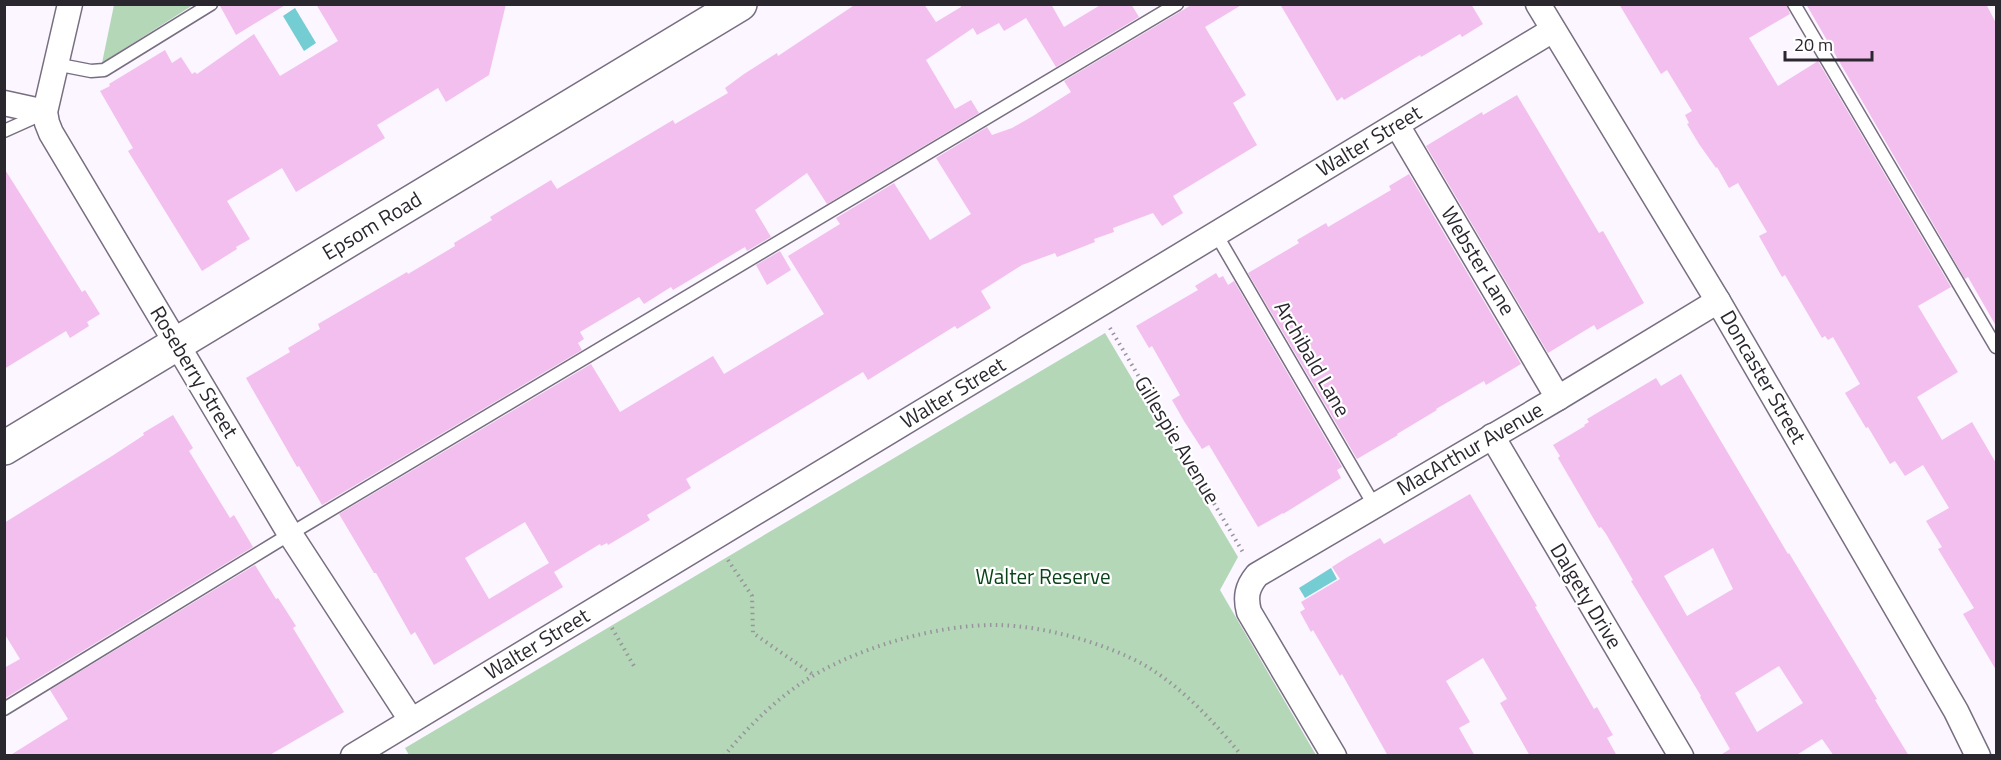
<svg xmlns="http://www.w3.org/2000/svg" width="2001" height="760" font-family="'Titillium Web',sans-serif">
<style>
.green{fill:#b4d7b7}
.water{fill:#74cdd3}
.building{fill:#f3bfef;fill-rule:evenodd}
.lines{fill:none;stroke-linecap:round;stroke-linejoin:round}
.lane-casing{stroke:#786e81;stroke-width:15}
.street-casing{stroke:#786e81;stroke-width:27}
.secondary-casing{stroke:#786e81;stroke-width:36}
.path{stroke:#98949c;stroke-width:4;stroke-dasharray:1.5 4.5;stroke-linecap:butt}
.lane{stroke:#fff;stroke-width:12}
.street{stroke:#fff;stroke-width:24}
.secondary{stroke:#fff;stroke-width:33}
.labels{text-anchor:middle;stroke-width:4.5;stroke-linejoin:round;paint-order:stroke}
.street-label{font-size:21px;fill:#2b272f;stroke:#fff}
.park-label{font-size:21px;fill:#094419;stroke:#fff}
</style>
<rect width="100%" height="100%" fill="#fbf6ff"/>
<g class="green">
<path d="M114,5V4L193,5L102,63Z"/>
<path d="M1105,333L1238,557L1220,590L1316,755H409L405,748Z"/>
</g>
<g class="water">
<path d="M295,8L316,43L304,51L283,16Z"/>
<path d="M1331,568L1337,579L1305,598L1299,588Z"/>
</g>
<g class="building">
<path d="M219,4H287L236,35Z"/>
<path d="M316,4H506L489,75L446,102L438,88L377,125L385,138L296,192L282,168L227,201L250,239L236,247L237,249L202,271L128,151L133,148L100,91L110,86L109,84L165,50L172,63L181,57L192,74L195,72L197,74L254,34L280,76L338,41Z"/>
<path d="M856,4H924L936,22L961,7L960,4H1051L1064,27L1102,4H1131L1139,17L1056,67L1026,18L1004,31L999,23L977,35L973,28L926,60L955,109L971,100L979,113L827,204L807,173L755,210L771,237L747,251L745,247L673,290L671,287L644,304L639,297L580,332L584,339L578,343L582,350L322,505L299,466L297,467L246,378L290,352L288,348L320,329L318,324L407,272L408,274L455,246L454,243L492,220L490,217L551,180L557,189L673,120L675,124L728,93L725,88L744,74L777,53L778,56Z"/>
<path d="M1193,4H1243L1205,27L1246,95L1233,103L1257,145L1173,196L1183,213L1162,226L1153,213L1113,228L1114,232L1094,239L1095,242L1057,257L1055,253L1022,265L981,291L991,308L957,329L955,326L868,380L863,372L686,479L691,488L647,515L650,520L608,545L607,543L601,546L600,544L554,572L563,587L434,665L415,632L411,635L376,573H374L339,514L591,364L620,412L713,356L724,374L824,314L788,256L840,224L836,218L894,183L930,240L971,214L936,158L987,127L992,135L1012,128L1033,116L1071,92L1064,81ZM525,522L549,563L489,599L465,558Z"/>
<path d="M1280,4H1471L1483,24L1462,37L1460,34L1421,57L1420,55L1344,100L1342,97L1337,101Z"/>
<path d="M1619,4H1786L1790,14L1749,38L1778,86L1818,61L1951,287L1918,306L1958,372L1917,397L1942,440L1972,422L1996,463V670L1963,614L1974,608L1938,549L1942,547L1926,521L1949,508L1923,465L1905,476L1895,461L1890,464L1868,427L1866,428L1845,393L1860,384L1833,337L1828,340L1825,336L1822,338L1785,275L1782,277L1759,236L1767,232L1738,183L1729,188L1717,167L1716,168L1699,144L1687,124L1689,123L1685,115L1692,111L1667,70L1661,74Z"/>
<path d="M1806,4H1986L1996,23V326L1968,277L1965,279Z"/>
<path d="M1517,95L1599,233L1603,231L1644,303L1597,330L1594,325L1548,353L1426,146L1482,112L1483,115Z"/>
<path d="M4,168L82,292L85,290L100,314L87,322L89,326L70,338L66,331L4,369Z"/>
<path d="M1409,174L1521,364L1486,385L1484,381L1436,409L1437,410L1397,434L1398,435L1357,459L1248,273L1299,243L1297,240L1326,223L1328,227L1391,190L1389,186Z"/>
<path d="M780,251L791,270L767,285L756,265Z"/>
<path d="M1216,273L1219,278L1223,276L1228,285L1234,281L1342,467L1337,470L1341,478L1283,514V513L1258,527L1209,445L1202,449L1184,421L1172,400L1180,395L1152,346L1149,348L1136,326L1198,290L1195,286Z"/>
<path d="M1681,374L1788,554L1789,553L1877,699L1875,700L1909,756H1834L1822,739L1795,756H1719L1730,749L1700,697L1701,696L1631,581L1633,580L1606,534L1601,527L1599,528L1558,458L1560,456L1553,445L1585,426L1584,425L1589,422L1587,419L1656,378L1661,386ZM1713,548L1733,589L1687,616L1664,576ZM1779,666L1803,703L1757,732L1735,693Z"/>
<path d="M173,415L193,448L189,451L230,518L234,515L253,547L4,699V668L20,659L4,633V523L112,456L144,435L143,433Z"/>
<path d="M1470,494L1537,606L1535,607L1594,709L1597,707L1613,735L1607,738L1617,756H1530L1500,703L1507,699L1483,658L1446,681L1470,722L1459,728L1475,756H1388L1342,674L1340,676L1313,630L1311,632L1300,612L1305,609L1301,602L1340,579L1332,567L1346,558L1380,538L1384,544Z"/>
<path d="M255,565L276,599L278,598L296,626L293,628L344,712L268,756H9L68,719L50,690Z"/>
</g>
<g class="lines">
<defs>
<g id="lane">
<path d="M1794,4L1996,347"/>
<path d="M55,64L91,71L104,70L211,4"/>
<path d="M4,131L42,114"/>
<path d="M1216,234L1374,505"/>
<path d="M4,709L290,534L1177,4"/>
</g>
<g id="street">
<path d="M70,4L45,112L47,123L51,133L290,534L411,720"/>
<path d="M1538,4L1718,301L1956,711L1978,756"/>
<path d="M4,103L45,112"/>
<path d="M1397,125L1558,398"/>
<path d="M1492,436L1681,756"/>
<path d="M353,756L1553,30"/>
<path d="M1334,756L1249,612C1245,597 1247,587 1257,575L1558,398L1718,301"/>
</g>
<path id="secondary" d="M4,448L740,4"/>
</defs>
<use href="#lane" class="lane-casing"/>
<use href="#street" class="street-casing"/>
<use href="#secondary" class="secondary-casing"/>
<g class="path">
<path d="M1110,328L1244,554"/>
<path d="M728,560L752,596L753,633L815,676"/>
<path d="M612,628L634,666"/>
<path d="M724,756C746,729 771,704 800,684C851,649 936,624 998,625C1044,626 1106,643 1146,666C1184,689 1214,722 1242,756"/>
</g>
<use href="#lane" class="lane"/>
<use href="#street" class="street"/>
<use href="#secondary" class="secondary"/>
</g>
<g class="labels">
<g class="street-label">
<text transform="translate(1369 141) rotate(-31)" y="7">Walter Street</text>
<text transform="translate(372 226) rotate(-31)" y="7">Epsom Road</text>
<text transform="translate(1478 261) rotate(59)" y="7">Webster Lane</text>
<text transform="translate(1312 359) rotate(60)" y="7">Archibald Lane</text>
<text transform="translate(194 372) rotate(59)" y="7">Roseberry Street</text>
<text transform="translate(1763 377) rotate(60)" y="7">Doncaster Street</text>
<text transform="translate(953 393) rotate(-31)" y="7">Walter Street</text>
<text transform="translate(1177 440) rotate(59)" y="7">Gillespie Avenue</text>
<text transform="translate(1470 449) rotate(-30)" y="7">MacArthur Avenue</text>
<text transform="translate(1586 596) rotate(59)" y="7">Dalgety Drive</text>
<text transform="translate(537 644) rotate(-31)" y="7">Walter Street</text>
</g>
<g class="park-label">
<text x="1043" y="584">Walter Reserve</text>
</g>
</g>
<rect width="2001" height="760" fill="none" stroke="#2b272f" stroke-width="12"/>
<path d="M1785 51v9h87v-9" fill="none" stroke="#2b272f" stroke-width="3"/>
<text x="1794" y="51" font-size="18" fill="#2b272f" stroke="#ffffff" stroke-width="4.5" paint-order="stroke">20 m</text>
</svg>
